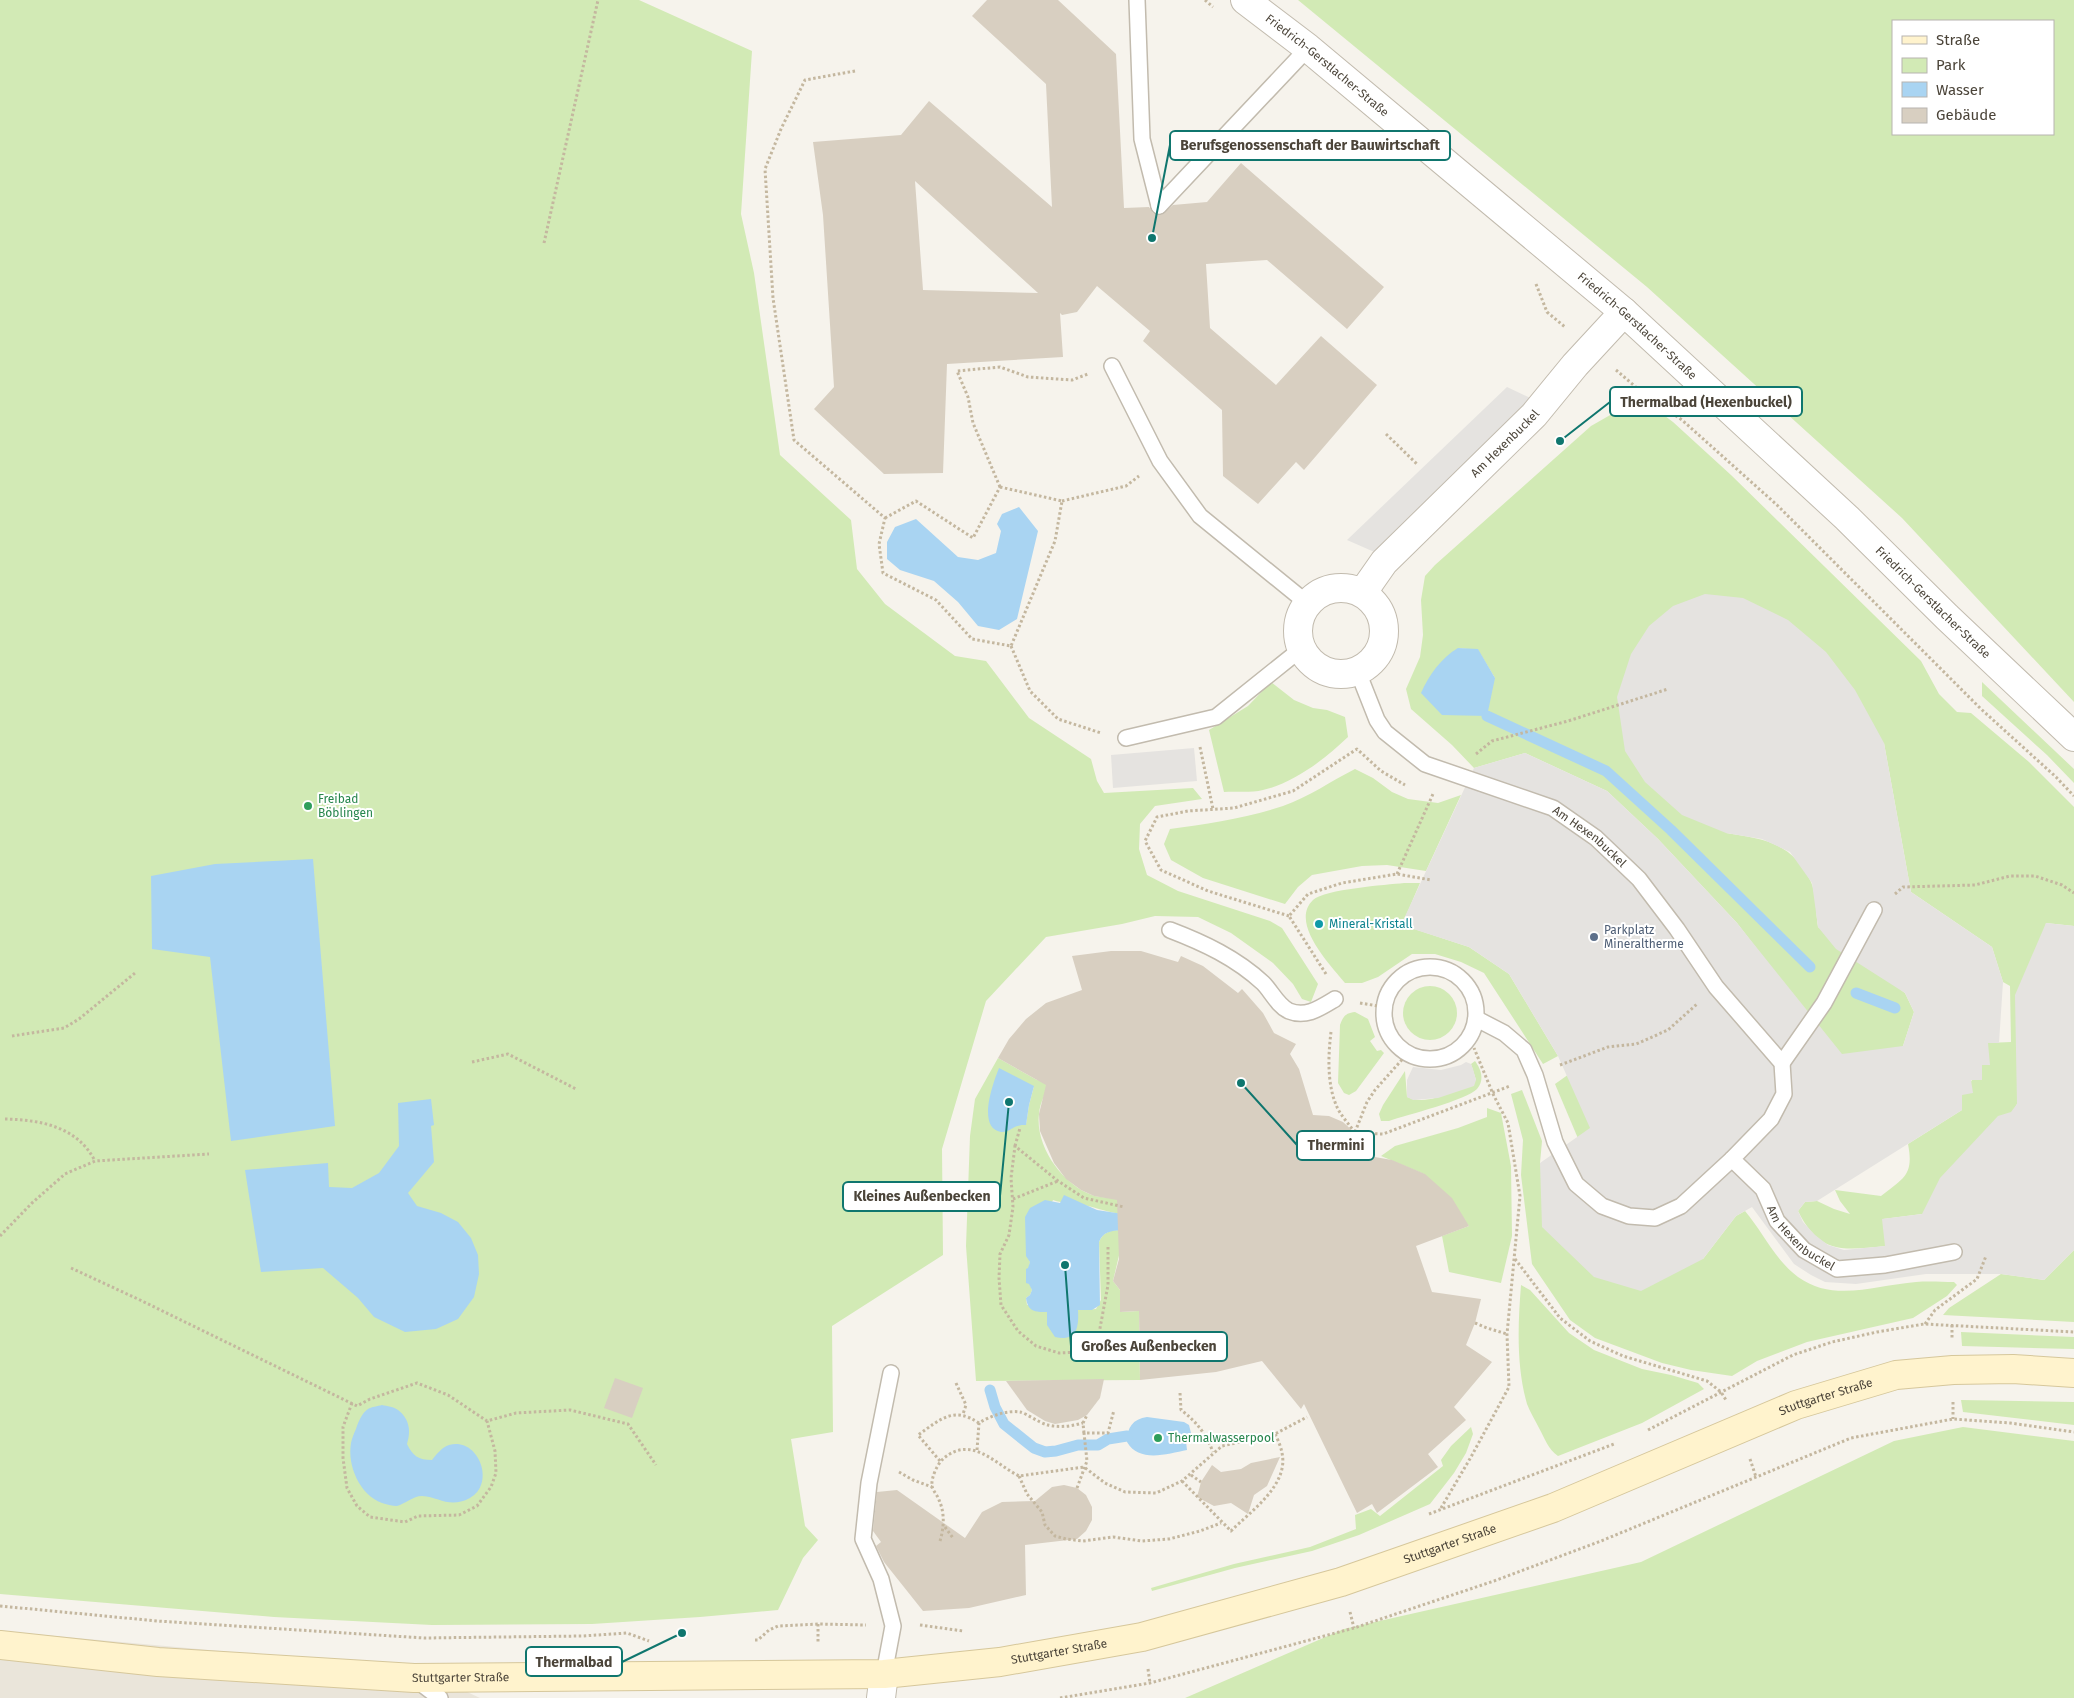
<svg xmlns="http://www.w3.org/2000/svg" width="2074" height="1698" font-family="'Fira Sans',sans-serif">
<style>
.residential{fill:#eae5da}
.green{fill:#d2eab5;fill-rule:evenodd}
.parking{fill:#e5e3e0}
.water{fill:#a9d4f2}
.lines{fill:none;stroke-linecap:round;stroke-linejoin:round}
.stream{stroke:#a9d4f2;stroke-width:11}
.building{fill:#d8cfc1;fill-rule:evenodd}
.service-casing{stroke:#c2bbae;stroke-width:18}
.minor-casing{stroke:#c2bbae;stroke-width:30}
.tertiary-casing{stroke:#c2bbae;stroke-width:30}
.secondary-casing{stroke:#d6c79b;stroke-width:30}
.path{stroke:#c4b79f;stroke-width:3;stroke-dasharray:2.5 2.5;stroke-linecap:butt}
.service{stroke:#fff;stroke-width:15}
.minor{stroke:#fff;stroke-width:28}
.tertiary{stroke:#fff;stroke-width:28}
.secondary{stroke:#fff3cd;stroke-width:28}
.leisure-dot{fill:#2e9e5b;stroke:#fff;stroke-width:2}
.culture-dot{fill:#0f9aa8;stroke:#fff;stroke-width:2}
.service-dot{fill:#5c6f8a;stroke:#fff;stroke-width:2}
.labels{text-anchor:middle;stroke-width:4;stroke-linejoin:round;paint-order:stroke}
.street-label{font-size:12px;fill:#4b4439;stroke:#fff}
.leisure-label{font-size:12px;fill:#27864d;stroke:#fff;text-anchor:start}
.culture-label{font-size:12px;fill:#0d838f;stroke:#fff;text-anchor:start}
.service-label{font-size:12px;fill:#4e5e75;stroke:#fff;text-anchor:start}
.leader{fill:none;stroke:#0f766e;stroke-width:2}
.callout-dot{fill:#0f766e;stroke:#fff;stroke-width:2}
.callout{fill:#fff;stroke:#0f766e;stroke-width:2}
.callout-label{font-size:14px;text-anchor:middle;font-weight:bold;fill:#4b4439}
</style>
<rect width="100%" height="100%" fill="#f6f3ec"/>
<path class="residential" d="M0,1631L418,1669L480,1698H0Z"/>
<g class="green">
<path d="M0,0H639L752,51L741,214L754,273L780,455L851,520L857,569L885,604L955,656L986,661L1029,718L1091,759L1097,781L1104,793L1193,788L1202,799L1155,806L1140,824L1139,849L1147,875L1178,891L1270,921L1282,928L1318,984L1311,1002L1302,999L1293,984L1273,963L1231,933L1198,917L1155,916L1122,924L1046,937L986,1001L942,1149L943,1255L832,1326L833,1432L791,1439L805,1526L818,1540L803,1558L778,1610L700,1617L592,1624L432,1625L274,1617L0,1594Z"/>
<path d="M1298,0H2074V702L1902,518L1647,287ZM2053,21V134H1893V21Z"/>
<path d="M1619,410H1657L1673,422L1731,475L1921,661L1939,694L1957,712L1971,713L2029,762L2074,807V926L2046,923L2017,1104L1951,1221L1922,1214L1883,1219L1886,1246C1843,1250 1820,1255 1798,1211L1805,1202L1817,1201L1834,1209L1850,1214L1840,1201L1835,1190L1881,1196C1904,1178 1914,1175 1908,1144L1962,1110V1095L1982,1065L1988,1043L2011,1042L2010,986L2003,982L1992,947L1911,892L1884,743L1726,833C1765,839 1793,843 1811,882C1816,893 1816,915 1818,927L1905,993L1914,1012L1903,1046L1872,1098L1737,923L1658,839L1607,791L1525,753L1474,768L1452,745L1411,709L1406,689L1420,657L1423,635L1421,600L1425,576L1435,565L1591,426ZM1458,648L1478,650L1495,678Z"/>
<path d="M1271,682L1294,700L1313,708L1327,710L1345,717L1348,737C1325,759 1294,783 1263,790C1251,793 1236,791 1224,792L1209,730L1248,706Z"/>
<path d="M1982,682L2074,769V783L2047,755L1982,696Z"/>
<path d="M1355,769L1373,778L1392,792L1408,799L1438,803L1461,795L1426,871L1387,865L1362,866L1312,875L1298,887L1285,904L1203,878L1171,860L1164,844L1170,829C1207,824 1247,818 1283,806C1309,797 1331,781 1355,769Z"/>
<path d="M1404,883H1420L1402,925L1469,947L1509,974L1558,1056L1543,1064L1484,973L1461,962L1435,954H1412L1378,977L1362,983H1345C1331,966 1289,923 1313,900C1325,889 1386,885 1404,883Z"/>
<circle cx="1430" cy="1013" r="27"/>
<path d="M1355,1012L1368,1019L1375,1037L1370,1041L1377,1051L1381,1050L1384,1053L1356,1091L1349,1095L1344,1093L1338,1083L1340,1025C1343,1016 1346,1013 1355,1012Z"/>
<path d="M998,1058L1037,1080L1051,1082C1046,1092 1040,1102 1039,1114C1035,1146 1062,1184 1092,1195C1103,1199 1119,1197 1130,1198L1123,1214C1109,1213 1098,1208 1084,1205C1074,1202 1063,1204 1053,1200L1028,1256L1030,1262C1028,1271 1028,1281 1032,1290L1030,1295L1026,1298L1027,1305L1078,1310L1096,1309L1101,1300L1099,1242C1104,1230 1113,1230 1125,1230L1113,1281L1120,1290V1312L1139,1311L1140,1380L976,1381L966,1246L970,1136L975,1099ZM1034,1086L1029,1105L1026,1124H1017L1011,1129Z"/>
<path d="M1475,1061C1481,1069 1485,1080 1477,1089C1467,1100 1406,1115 1389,1121H1381L1379,1114L1383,1105L1405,1071L1407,1097C1430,1107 1456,1089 1476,1080L1471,1064Z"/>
<path d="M1572,1072L1599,1123L1585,1155L1555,1084Z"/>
<path d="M1522,1090L1542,1141L1540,1163L1703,1259L1736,1216L1745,1211C1763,1232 1775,1260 1798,1277C1834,1303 1876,1285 1916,1282C1929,1281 1942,1282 1954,1282L1957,1285L1947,1296L1913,1318L1807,1342L1757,1361L1732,1376L1691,1370L1662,1363L1595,1338L1570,1320L1532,1264L1521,1175L1523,1140L1511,1094Z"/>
<path d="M1487,1108L1501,1113L1511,1166L1512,1236L1501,1283L1449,1272L1442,1236L1469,1226L1424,1174L1381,1156L1395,1146L1458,1128L1487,1117Z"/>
<path d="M2074,1250V1322L1943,1315L1949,1308L2001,1274L2044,1280Z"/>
<path d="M1521,1285L1530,1290L1569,1333L1594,1350L1642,1369L1671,1375L1698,1383L1704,1389L1642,1423L1558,1456C1548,1449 1545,1439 1539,1428C1535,1420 1530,1412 1527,1404C1516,1365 1518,1324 1521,1285Z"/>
<path d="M1961,1332L2074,1337V1349L1962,1346Z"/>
<path d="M1961,1400L2074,1402V1425L1963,1412Z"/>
<path d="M1471,1427L1473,1434L1466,1453L1454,1473L1430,1504L1359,1535L1312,1551L1235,1568L1152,1591L1151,1588L1234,1564L1310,1547L1356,1529L1355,1515L1371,1509L1380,1516L1443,1466L1441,1460L1451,1446Z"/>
<path d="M1963,1427L2074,1441V1698H1185L1344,1629L1641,1562L1894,1441Z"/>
</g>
<g class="parking">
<path d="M1507,387L1543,404L1388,558L1347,540Z"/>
<path d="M1705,594L1743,598L1788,620L1826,652L1855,690L1884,743L1911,892L1992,947L2003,982L1999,1043H1988L1990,1065H1982V1080H1971L1973,1093L1962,1095V1110L1817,1201L1805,1202L1798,1211L1803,1222L1815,1235L1828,1245L1844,1250L1885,1246L1882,1219L1922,1214L1940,1178L1998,1116L2011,1112L2017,1104L2015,995L2046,923L2074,926V1250L2044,1280L2001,1274H1926L1856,1284L1825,1282L1811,1275L1794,1264L1752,1207L1736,1216L1703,1259L1641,1291L1594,1277L1542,1227L1540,1163L1590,1128L1558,1056L1509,974L1469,947L1401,925L1474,768L1525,753L1607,791L1658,839L1737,923L1842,1054L1903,1046L1914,1012L1905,993L1836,949L1818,927L1812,883L1790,852L1762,839L1726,833L1682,815L1645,782L1625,751L1617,697L1631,654L1649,626L1673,606Z"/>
<path d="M1194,748L1197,781L1113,788L1111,755Z"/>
<path d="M1466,1062L1471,1064L1473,1069L1476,1080L1474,1086L1438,1098L1413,1100L1407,1097V1080L1413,1067L1441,1070L1461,1065Z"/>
</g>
<g class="water">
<path d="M1019,507L1038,531L1017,619L999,630L978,626L958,602L934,581L900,570L887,559V542L895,527L916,519L958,557L978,560L996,553L1001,531L997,524L1002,514Z"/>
<path d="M1458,648L1478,649L1495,678L1487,716L1442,715L1421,693C1429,675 1441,658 1458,648Z"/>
<path d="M313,859L335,1126L231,1141L210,957L152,949L151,876L215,864Z"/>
<path d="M999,1068L1034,1086L1029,1105L1026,1125C1013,1124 1011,1133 1001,1132C976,1128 994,1081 999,1068Z"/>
<path d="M431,1099L434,1125L431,1126L434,1162L408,1193L417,1206L441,1213L458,1222L471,1238L478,1255L479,1274L474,1297L458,1319L436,1329L405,1332L374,1317L358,1298L323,1268L261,1272L245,1170L328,1163L329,1187L352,1188L379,1173L399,1146L398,1103Z"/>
<path d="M1064,1195L1097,1210L1123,1214L1125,1230C1113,1231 1104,1230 1099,1242L1100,1305L1092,1310H1078C1079,1327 1077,1342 1055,1337L1047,1325V1312C1035,1312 1028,1312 1026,1298L1030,1295L1032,1290L1029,1284L1026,1283V1269L1028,1268L1030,1262L1026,1256L1025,1217L1030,1208L1045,1200L1060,1203Z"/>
<path d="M382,1405C387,1406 394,1407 398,1410C410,1419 411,1432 407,1444C413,1456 418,1460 432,1460C436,1455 442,1447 449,1445C479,1437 496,1484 470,1498C449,1509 440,1497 422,1496C413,1496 405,1504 397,1506C392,1506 386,1504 382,1503C360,1495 347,1466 351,1443C352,1438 354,1433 356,1429C358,1422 362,1413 368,1409C371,1407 378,1406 382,1405Z"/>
<path d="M1147,1417L1184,1422L1189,1425L1191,1433L1186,1441L1187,1450C1167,1454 1139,1463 1127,1442C1127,1427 1133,1419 1147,1417Z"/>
</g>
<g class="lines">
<g class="stream">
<path d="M1487,716L1606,771L1671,830L1810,967"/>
<path d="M1856,993L1895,1008"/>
<path d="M990,1390L995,1407L1004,1424L1034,1448L1045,1452L1056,1451L1078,1445H1098L1108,1439L1127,1436"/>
</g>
</g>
<g class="building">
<path d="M987,0H1058L1116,54L1124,208L1149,207L1153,213L1161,215L1173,205L1207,202L1241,163L1384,287L1347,329L1267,260L1206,264L1210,328L1276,385L1321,336L1377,385L1304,470L1296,462L1258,504L1223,476L1222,410L1143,341L1150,331L1097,286L1077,312L1062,315L1060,313L1063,357L947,364L943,473L884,474L814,409L834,387L823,215L813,142L901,135L929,101L1052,207L1046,84L972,16ZM915,181L1038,293L923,290Z"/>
<path d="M1111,951H1141L1178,962L1181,956L1203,966L1238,993L1242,989L1263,1013L1274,1033L1296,1044L1290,1054L1299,1069L1313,1115L1329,1116L1343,1122L1355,1133L1369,1156L1392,1160L1425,1174L1452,1198L1469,1226L1416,1246L1432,1292L1481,1299L1475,1323L1466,1345L1492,1362L1454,1407L1466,1420L1428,1454L1438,1467L1377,1513L1372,1504L1357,1513L1304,1404L1301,1409L1262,1361L1216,1372L1140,1380L1139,1311L1120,1312V1290L1113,1281L1119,1259L1117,1200L1094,1196L1081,1190L1066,1179L1054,1163L1040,1131L1039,1114L1046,1085L998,1058L1009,1039L1026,1019L1046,1003L1082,990L1072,956Z"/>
<path d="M615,1378L643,1388L632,1418L604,1408Z"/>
<path d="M1104,1379L1100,1398L1087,1415L1078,1420L1055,1424L1045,1421L1027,1410L1006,1381Z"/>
<path d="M1280,1457L1267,1486L1254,1495L1248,1514L1231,1503L1214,1506L1197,1497L1201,1482L1212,1465L1221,1472L1241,1469L1251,1463Z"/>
<path d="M1064,1485L1077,1488L1086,1495L1092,1507V1520L1086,1531L1077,1539L1025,1545L1026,1595L969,1608L923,1611L884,1562L876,1546L881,1542L873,1531L877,1492L897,1490L965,1538L982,1512L1002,1502L1035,1501L1052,1487Z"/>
</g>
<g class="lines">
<defs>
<g id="service">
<path d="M1137,0L1142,139L1159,206"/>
<path d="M1159,206L1308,48"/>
<path d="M1112,366L1160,461L1200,516L1307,603"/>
<path id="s1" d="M1358,672L1377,720L1385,732L1425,764L1553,808L1596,838L1639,879L1677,929L1716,987L1782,1063L1784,1094L1771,1119L1732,1159L1763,1189L1777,1221L1804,1250L1837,1269L1885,1265L1954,1252"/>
<path d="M1126,738L1216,717L1301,649"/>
<path d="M1170,930C1204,943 1236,958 1263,983C1271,991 1278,1006 1289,1011C1306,1018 1320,1008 1335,999"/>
<circle cx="1430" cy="1013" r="46"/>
<path d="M1477,1019L1504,1033L1524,1050L1535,1075L1555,1142L1576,1184L1602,1206L1629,1216L1655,1218L1681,1206L1732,1159"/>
<path d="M1782,1063L1824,1003L1874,910"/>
<path d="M884,1674L893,1626L881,1579L863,1539L869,1483L891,1373"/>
<path d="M415,1679L440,1698"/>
</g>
<g id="minor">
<circle cx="1341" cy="631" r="43"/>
<path id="s2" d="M1363,592L1384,562L1534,415L1575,365L1624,312"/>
<path d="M881,1698L884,1674"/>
</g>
<g id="tertiary">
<path id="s3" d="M1245,0L1308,48L1624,312L1847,518L1947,617L2074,737"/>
</g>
<g id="secondary">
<path id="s4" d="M0,1645L158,1662L414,1678L884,1674L1000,1662L1142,1637L1341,1582L1553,1508L1796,1405L1896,1375L1953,1370L2013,1369L2074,1373"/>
</g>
</defs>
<use href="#service" class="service-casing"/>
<use href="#minor" class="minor-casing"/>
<use href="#tertiary" class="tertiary-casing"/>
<use href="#secondary" class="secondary-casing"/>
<g class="path">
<path d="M1205,0L1213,7"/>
<path d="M855,71L805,80L781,129L765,169L773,298L794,440L885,518L879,544L883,573L936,600L972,639L1011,646"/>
<path d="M544,243L598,0"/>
<path d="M1536,284L1547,312L1565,327"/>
<path d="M1616,370L1644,394L1682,420L1777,505L1981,709L2056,777L2074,796"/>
<path d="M1386,434L1418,465"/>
<path d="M1000,487L973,423L968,397L957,371L1000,367L1028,377L1072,380L1088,374"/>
<path d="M1000,487L1062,501L1055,541L1011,646"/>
<path d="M1062,501L1126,486L1139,476"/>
<path d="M885,518L916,501L973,538L1000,487"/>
<path d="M1011,646L1030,691L1058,719L1101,733"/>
<path d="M1200,747L1213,809"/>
<path d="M1476,754L1492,741L1568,721L1668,689"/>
<path d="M1397,874L1433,794"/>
<path d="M1895,894L1903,887L1975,885L2010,876H2035L2062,885L2074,893"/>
<path d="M1289,916L1208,891L1161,870L1145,841L1157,817L1188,811L1234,808L1293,791L1357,749L1381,771L1405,785"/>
<path d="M1326,974L1289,916L1308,894L1342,883L1397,874L1431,880"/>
<path d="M1360,1003L1384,1007"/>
<path d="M1331,1032C1328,1056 1327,1085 1337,1107C1341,1116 1349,1124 1355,1133"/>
<path d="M12,1036L64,1028L79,1019L135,973"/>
<path d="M472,1062L508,1054L576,1089"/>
<path d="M1560,1065L1608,1047L1636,1044L1668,1030L1697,1004"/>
<path d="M5,1119C40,1120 77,1126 95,1161"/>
<path d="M1355,1132L1367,1102L1375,1090L1407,1054"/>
<path d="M1355,1133L1383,1134L1510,1086"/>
<path d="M1015,1146L1020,1128"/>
<path d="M1013,1199L1058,1181"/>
<path d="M0,1236L32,1203L65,1174L95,1161L209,1154"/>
<path d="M1108,1247V1285L1098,1339L1081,1352L1059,1353L1036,1346L1018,1331L1001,1305L999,1278L1000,1254L1009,1235L1013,1207L1011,1178L1015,1146L1058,1181L1084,1198L1124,1207"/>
<path d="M1515,1259L1560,1318L1590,1341L1623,1356L1707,1381L1721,1392L1726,1400"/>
<path d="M71,1268L140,1300L357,1406L370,1399L417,1383L448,1395L487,1421L516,1413L570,1410L628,1424L656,1465"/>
<path d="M1475,1323L1487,1328L1507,1334"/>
<path d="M1925,1324L1935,1310L1977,1279L1986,1256"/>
<path d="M1952,1325V1339"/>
<path d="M956,1383L966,1405L963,1414"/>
<path d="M1180,1393L1181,1410C1197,1422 1206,1434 1213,1452"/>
<path d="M1953,1402V1419"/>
<path d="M352,1403L343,1427V1458L347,1488L357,1506L370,1517L405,1522L418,1516L459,1515L477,1506L491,1487L496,1473L495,1451L487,1421"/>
<path d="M1648,1430L1793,1355L1832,1342L1877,1332L1924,1324L2074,1332"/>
<path d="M1084,1433L1083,1423L1087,1415"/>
<path d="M977,1450L979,1423C990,1416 1007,1410 1020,1412C1026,1413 1039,1423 1048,1425C1060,1428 1072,1426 1083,1423"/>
<path d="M1750,1459L1756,1477"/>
<path d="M940,1461L918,1435C941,1419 953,1406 979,1423"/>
<path d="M899,1472L913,1480L932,1487"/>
<path d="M1191,1475L1201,1482"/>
<path d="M1019,1476L1027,1494L1042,1512L1045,1525L1055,1536L1066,1539L1083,1541L1113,1537L1142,1541L1169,1539L1200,1531L1221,1523"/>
<path d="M1182,1481L1231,1531C1251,1511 1289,1485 1282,1453C1281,1447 1278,1440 1275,1434"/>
<path d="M1077,1488L1087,1461L1084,1433H1108L1114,1410"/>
<path d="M1441,1508L1471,1457L1509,1387L1507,1334L1520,1196L1508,1123L1493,1094L1474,1048"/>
<path d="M1429,1514L1614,1444"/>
<path d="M945,1527L953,1538"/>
<path d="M940,1541C944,1528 945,1513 939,1500C938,1496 933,1491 932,1486C931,1478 937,1464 944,1458C972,1435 995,1464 1019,1476L1084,1467L1105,1483L1125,1492L1156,1493L1182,1481L1222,1446L1275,1434L1307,1417"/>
<path d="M0,1606L157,1621L424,1638L582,1636L627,1633L649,1641"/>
<path d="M1350,1612L1354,1628"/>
<path d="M818,1624V1643"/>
<path d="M920,1625L963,1631"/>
<path d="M755,1640H758L769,1630L778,1626L818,1624L866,1625"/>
<path d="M1148,1669L1150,1683"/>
<path d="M1060,1698L1150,1683L1354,1628L1494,1581L1601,1541L1851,1438L1953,1419L2010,1423L2074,1432"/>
</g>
<use href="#service" class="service"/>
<use href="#minor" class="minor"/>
<use href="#tertiary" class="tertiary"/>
<use href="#secondary" class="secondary"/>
</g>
<g class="leisure-dot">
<circle cx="308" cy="806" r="5"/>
<circle cx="1158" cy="1438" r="5"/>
</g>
<circle class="culture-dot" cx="1319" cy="924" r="5"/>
<circle class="service-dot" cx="1594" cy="937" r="5"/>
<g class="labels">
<g class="street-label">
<text dy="4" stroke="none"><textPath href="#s3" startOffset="105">Friedrich-Gerstlacher-Straße</textPath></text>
<text dy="4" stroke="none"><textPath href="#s3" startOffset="510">Friedrich-Gerstlacher-Straße</textPath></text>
<text dy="4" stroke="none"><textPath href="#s2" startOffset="206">Am Hexenbuckel</textPath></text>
<text dy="4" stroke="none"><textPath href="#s3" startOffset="915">Friedrich-Gerstlacher-Straße</textPath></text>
<text dy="4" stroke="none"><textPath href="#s1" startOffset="299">Am Hexenbuckel</textPath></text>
<text dy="4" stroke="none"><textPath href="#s1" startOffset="820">Am Hexenbuckel</textPath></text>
<text dy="4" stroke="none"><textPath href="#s4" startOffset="1872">Stuttgarter Straße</textPath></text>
<text dy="4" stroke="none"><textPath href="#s4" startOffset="1468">Stuttgarter Straße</textPath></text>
<text dy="4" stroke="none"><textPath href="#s4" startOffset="1062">Stuttgarter Straße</textPath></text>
<text dy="4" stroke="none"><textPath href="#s4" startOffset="462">Stuttgarter Straße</textPath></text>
</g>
<g class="leisure-label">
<text x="318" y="803">Freibad<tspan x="318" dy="14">Böblingen</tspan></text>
<text x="1168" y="1442">Thermalwasserpool</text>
</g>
<g class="culture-label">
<text x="1329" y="928">Mineral-Kristall</text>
</g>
<g class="service-label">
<text x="1604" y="934">Parkplatz<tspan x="1604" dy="14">Mineraltherme</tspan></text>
</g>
</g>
<path class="leader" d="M1152 238L1170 145M1560 441L1610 402M1241 1083L1297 1145M1009 1102L1000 1196M1065 1265L1071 1346M682 1633L622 1662"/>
<g class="callout-dot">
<circle cx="1152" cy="238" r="5"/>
<circle cx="1560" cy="441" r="5"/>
<circle cx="1241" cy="1083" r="5"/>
<circle cx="1009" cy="1102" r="5"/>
<circle cx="1065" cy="1265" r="5"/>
<circle cx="682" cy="1633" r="5"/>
</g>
<g class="callout">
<rect x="1170" y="131" width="280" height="29" rx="5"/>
<rect x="1610" y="387" width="192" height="29" rx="5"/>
<rect x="1297" y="1131" width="77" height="29" rx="5"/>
<rect x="843" y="1182" width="157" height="29" rx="5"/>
<rect x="1071" y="1332" width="156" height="29" rx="5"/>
<rect x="526" y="1647" width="96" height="29" rx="5"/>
</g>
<g class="callout-label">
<text x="1310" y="150">Berufsgenossenschaft der Bauwirtschaft</text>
<text x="1706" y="407">Thermalbad (Hexenbuckel)</text>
<text x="1336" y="1150">Thermini</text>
<text x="922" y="1201">Kleines Außenbecken</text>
<text x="1149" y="1351">Großes Außenbecken</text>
<text x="574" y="1667">Thermalbad</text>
</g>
<rect x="1892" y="20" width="162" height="115" fill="#ffffff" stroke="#b7b4b0"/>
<rect x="1902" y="36" width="25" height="8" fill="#fff3cd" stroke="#b7b4b0"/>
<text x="1936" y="45" font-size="15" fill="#4b4439">Straße</text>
<rect x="1902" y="58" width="25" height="15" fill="#d2eab5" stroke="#b7b4b0"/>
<text x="1936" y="70" font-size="15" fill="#4b4439">Park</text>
<rect x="1902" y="82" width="25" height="15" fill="#a9d4f2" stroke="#b7b4b0"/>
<text x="1936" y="95" font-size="15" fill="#4b4439">Wasser</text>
<rect x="1902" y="108" width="25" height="15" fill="#d8cfc1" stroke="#b7b4b0"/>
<text x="1936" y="120" font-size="15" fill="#4b4439">Gebäude</text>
</svg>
